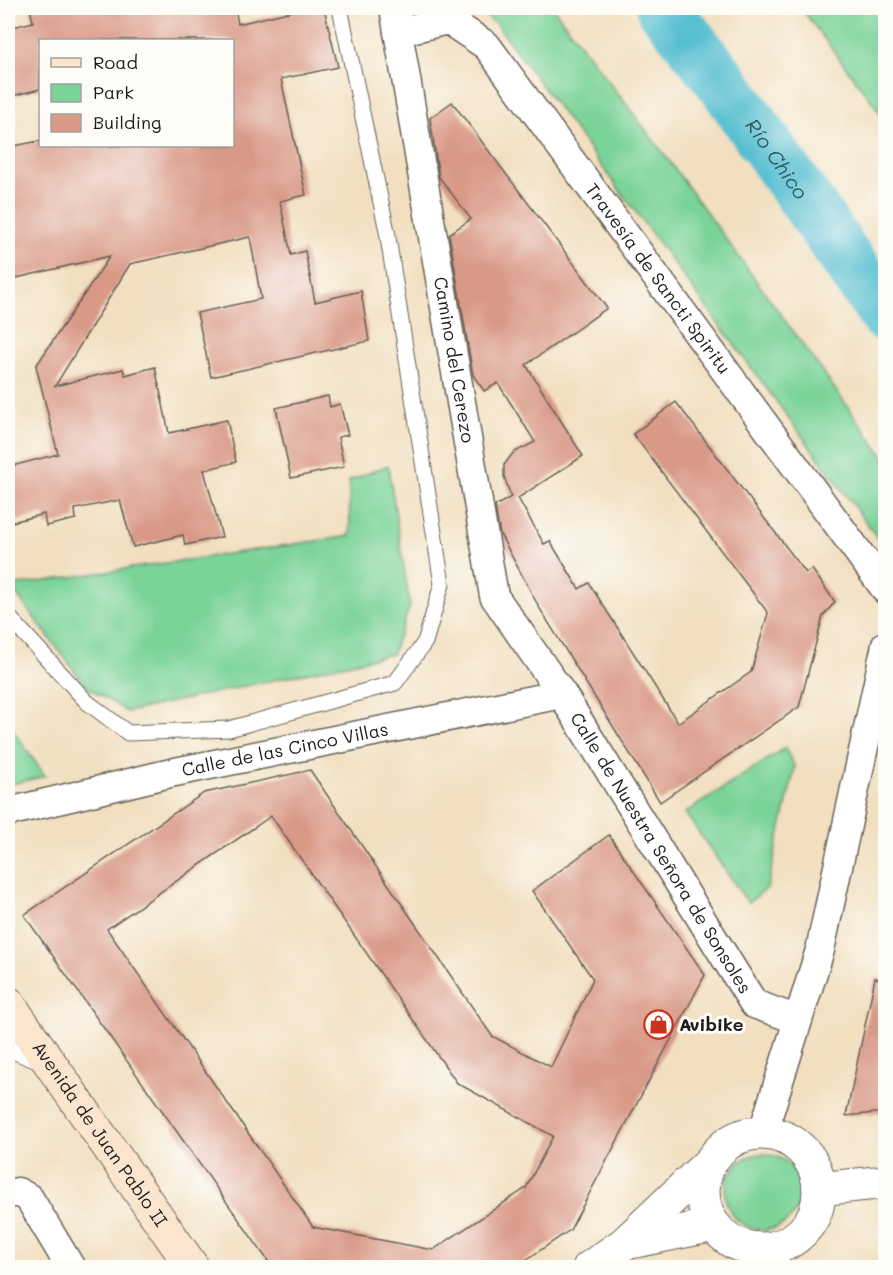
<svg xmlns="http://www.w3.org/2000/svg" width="893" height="1275" font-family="Mali,sans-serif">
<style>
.green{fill:#7ad399;stroke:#4b785a;stroke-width:1.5}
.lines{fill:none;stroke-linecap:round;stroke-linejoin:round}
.river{stroke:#53bdd0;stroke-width:54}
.building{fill:#d99987;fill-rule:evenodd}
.service-casing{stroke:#676055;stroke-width:17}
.minor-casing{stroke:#676055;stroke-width:31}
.tertiary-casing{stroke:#676055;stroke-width:35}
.secondary-casing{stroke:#676055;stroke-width:35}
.service{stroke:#fff;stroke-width:15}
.minor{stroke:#fff;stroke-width:28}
.tertiary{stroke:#fff;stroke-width:33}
.secondary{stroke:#fbe5cf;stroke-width:33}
.labels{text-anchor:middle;stroke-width:6;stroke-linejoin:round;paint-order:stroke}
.street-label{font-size:18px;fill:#1c1c1c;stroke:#fdfcf7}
.poi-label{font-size:18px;font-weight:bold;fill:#1c1c1c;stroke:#fdfcf7;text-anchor:start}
.water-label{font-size:20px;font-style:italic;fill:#325c64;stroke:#fdfcf7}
</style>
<rect width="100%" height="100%" fill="#fdfcf7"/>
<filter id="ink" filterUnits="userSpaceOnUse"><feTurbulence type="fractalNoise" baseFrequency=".0167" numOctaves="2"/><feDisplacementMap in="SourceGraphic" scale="12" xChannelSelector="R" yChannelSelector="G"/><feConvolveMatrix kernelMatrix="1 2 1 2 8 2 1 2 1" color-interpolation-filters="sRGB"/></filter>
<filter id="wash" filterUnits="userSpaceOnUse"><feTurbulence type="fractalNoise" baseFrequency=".008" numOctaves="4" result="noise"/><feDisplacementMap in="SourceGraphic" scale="24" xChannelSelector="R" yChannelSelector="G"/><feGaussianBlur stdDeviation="1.35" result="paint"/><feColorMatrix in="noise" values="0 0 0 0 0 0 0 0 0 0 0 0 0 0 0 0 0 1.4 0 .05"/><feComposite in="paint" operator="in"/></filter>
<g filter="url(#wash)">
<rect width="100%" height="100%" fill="#f1dfc0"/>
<g class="green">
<path d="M475,8H553L667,158L885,458V548L497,25Z"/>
<path d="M801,8H885V119Z"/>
<path d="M388,465L410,606L392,654L127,712L86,686L10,586L350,536L349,481Z"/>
<path d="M8,723L45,776L8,785Z"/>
<path d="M785,748L795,767L767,888L748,903L685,813Z"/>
<circle cx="763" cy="1192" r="38"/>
</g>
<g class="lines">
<path class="river" id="s1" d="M663,8L719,77L886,315"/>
</g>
<g id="blocks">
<g class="building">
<path d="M30,8H235L238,24L305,8H324L338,67L281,79L306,195L280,201L291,255L305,251L315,302L361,291L369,341L211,377L197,313L261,299L250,237L130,264L55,386L123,369L125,375L155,367L169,433L227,420L236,462L204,470L222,537L185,545L183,535L133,547L120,500L75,509L76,519L46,526L44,514L8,523V467L58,454L36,366L110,256L8,280V147L40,141V146H232V40H40V89L8,97V45L12,44L9,28L33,22Z"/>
<path d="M452,102L607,308L526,365L583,456L518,498L544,544L550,541L579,589L589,583L678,723L751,672L768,613L633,434L676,402L806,573L812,569L835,602L823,616L799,707L660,802L540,609L500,534L495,506L511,497L504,476V465L513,453L535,442L498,383L484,391L473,375L449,234L471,219L439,177L430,118Z"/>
<path d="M328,396L330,407L340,404L348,435L338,437L344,467L291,478L276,408Z"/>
<path d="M310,770L492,1036L551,1067L593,979L532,891L609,835L705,975L570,1230L514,1268H273L24,915L204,793ZM271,816L457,1083L553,1136L526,1188L433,1250L313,1227L107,929Z"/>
<path d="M875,978L885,980V1112L846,1116Z"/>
</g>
</g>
</g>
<g filter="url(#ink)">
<use href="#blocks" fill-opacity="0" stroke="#676055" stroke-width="1.5"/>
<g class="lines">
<defs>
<g id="service">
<path d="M8,616L87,702L128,733L229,729L395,683L425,642L442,584L387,231L340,8"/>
<path d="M8,1041L15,1052L42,1063"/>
</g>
<g id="minor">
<path id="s2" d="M394,8L494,596L562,694L754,1004L798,1020"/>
<path id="s3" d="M398,32L448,20L487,46L886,590"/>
<path id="s4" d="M8,812L175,772L562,694"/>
<path d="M763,1132L820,950L886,645"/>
<path d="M8,1194L18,1192L29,1198L71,1268"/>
<path d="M754,1268L756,1249"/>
</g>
<g id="tertiary">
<circle cx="761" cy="1191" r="58"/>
<path d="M819,1189L886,1182"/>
<path d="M625,1243L714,1225"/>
<path d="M589,1268L625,1243L709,1163"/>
</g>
<g id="secondary">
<path id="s5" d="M8,1003L193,1268"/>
</g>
</defs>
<use href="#service" class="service-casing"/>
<use href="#minor" class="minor-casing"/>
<use href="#tertiary" class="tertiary-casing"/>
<use href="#secondary" class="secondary-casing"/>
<use href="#service" class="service"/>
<use href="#minor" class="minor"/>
<use href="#tertiary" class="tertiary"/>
<use href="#secondary" class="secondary"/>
</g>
</g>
<defs>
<symbol id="shop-ring" viewBox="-11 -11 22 22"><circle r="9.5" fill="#fdfcf7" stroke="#c8321e" stroke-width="1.5"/><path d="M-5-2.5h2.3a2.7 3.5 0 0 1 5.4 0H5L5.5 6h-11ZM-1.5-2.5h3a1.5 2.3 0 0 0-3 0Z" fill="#c8321e"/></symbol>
</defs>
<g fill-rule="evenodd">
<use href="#shop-ring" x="642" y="1008" width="33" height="33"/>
</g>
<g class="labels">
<g class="street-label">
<text dy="6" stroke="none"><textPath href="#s3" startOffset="387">Travesía de Sancti Spiritu</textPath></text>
<text dy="6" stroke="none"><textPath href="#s2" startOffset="357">Camino del Cerezo</textPath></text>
<text dy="6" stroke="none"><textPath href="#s4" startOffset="284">Calle de las Cinco Villas</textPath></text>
<text dy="6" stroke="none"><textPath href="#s2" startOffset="903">Calle de Nuestra Señora de Sonsoles</textPath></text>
<text dy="6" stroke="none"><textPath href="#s5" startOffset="160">Avenida de Juan Pablo II</textPath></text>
</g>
<g class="poi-label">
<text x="679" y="1031">Avibike</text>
</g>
<g class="water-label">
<text dy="7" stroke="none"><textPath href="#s1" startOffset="189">Río Chico</textPath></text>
</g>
</g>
<rect width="893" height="1275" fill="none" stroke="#fdfcf7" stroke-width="30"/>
<rect x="39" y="39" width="195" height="108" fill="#fdfcf7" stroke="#a3a29f" stroke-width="1.5"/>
<rect x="51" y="58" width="30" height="9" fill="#fbe5cf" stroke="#a3a29f" stroke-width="1.5"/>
<text x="93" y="69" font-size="18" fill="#1c1c1c">Road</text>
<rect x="51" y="84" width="30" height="18" fill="#7ad399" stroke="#a3a29f" stroke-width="1.5"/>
<text x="93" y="99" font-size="18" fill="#1c1c1c">Park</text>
<rect x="51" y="114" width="30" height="18" fill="#d99987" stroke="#a3a29f" stroke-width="1.5"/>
<text x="93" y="129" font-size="18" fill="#1c1c1c">Building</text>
</svg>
